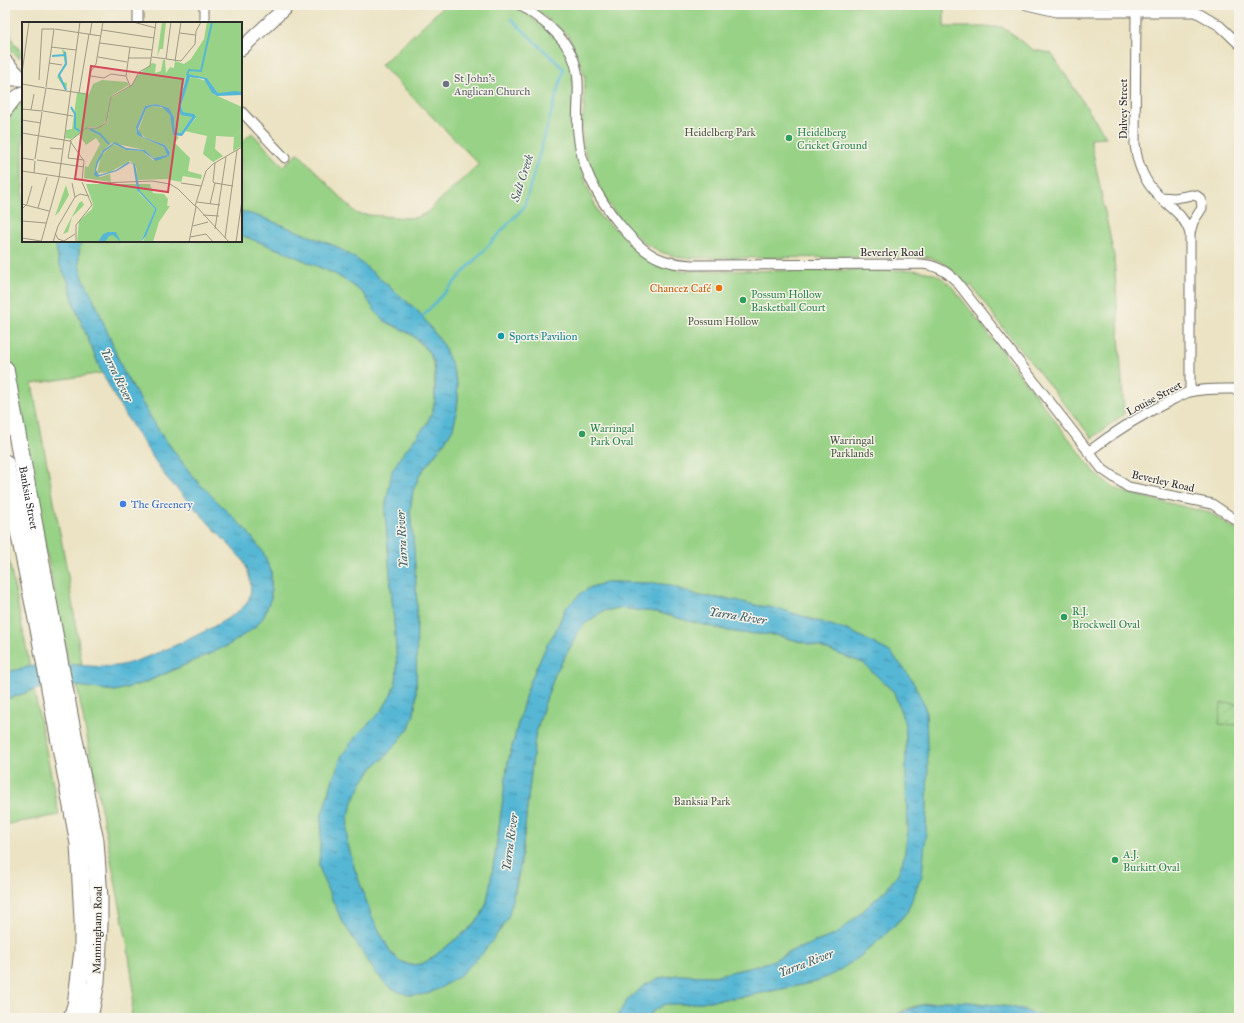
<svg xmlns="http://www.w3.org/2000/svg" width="1244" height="1023" font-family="'IM FELL Great Primer',serif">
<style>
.grass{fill:url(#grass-dots);stroke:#627e58}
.park{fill:#98d286;stroke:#627e58}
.garden{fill:url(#garden-furrows);stroke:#627e58}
.water{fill:url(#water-ripples);stroke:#407180}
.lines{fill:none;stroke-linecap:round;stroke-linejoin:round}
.stream{stroke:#56b7d5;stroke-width:2.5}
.street-casing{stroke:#6e6b60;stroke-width:11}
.secondary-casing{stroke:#6e6b60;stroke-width:15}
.highway-casing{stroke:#6e6b60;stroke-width:19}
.street{stroke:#fff;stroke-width:9}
.secondary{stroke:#fff;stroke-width:13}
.highway{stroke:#fff;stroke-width:17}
.worship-dot{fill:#6b7280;stroke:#f7f3e8;stroke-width:1.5}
.leisure-dot{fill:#2e9e5b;stroke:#f7f3e8;stroke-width:1.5}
.food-dot{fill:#e8710a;stroke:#f7f3e8;stroke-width:1.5}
.culture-dot{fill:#0f9aa8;stroke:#f7f3e8;stroke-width:1.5}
.shop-dot{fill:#3f7fe0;stroke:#f7f3e8;stroke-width:1.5}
.labels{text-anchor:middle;stroke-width:3;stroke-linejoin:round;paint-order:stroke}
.worship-label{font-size:11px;fill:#5b616d;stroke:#f7f3e8;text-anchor:start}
.street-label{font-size:11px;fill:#2b2b2b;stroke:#f7f3e8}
.park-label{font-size:11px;fill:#465542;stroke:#f7f3e8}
.leisure-label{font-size:11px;fill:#27864d;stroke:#f7f3e8;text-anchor:start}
.food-label{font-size:11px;fill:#c56008;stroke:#f7f3e8;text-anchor:end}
.culture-label{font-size:11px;fill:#0d838f;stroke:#f7f3e8;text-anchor:start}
.shop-label{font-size:11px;fill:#366cbe;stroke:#f7f3e8;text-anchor:start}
.water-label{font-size:12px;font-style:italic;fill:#3a5c66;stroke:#f7f3e8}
.inset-river{fill:none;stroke:#56b7d5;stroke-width:2}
.inset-road{fill:none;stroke:#9e9986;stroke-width:1}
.view{fill:#d1495b;fill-opacity:0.15;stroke:#d1495b;stroke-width:2}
.inset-edge{fill:none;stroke:#2b2b2b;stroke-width:2}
</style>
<defs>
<pattern id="grass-dots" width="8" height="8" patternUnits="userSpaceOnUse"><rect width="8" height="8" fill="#98d286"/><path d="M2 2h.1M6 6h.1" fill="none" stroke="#83b474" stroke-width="1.8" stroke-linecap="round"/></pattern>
<pattern id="garden-furrows" width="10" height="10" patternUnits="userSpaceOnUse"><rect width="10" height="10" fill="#98d286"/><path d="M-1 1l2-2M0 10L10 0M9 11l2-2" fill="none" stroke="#83b474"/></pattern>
<pattern id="water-ripples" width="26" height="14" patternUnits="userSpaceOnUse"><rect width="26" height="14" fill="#56b7d5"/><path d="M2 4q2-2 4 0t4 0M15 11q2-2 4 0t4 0" fill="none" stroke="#4795ad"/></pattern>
</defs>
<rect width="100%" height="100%" fill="#f7f3e8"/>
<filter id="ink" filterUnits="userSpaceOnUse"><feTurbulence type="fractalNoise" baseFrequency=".025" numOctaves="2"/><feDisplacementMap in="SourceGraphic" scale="8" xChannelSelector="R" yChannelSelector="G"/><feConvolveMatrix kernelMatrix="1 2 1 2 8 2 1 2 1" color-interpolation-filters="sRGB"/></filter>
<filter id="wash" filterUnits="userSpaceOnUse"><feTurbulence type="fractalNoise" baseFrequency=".012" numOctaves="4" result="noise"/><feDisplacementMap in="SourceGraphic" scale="16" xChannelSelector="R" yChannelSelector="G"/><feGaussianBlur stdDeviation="0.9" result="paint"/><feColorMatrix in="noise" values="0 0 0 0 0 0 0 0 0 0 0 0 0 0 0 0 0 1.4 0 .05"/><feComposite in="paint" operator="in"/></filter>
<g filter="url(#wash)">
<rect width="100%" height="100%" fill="#ebe3c3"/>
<path class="grass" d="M5,26H9L12,40L21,52L19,58L5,44Z"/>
<g class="park">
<path d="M445,5H513L527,14L551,34L563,46L570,60L573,75V124L578,158L587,186L600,217L618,231L638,251L656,262L680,271L911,270C931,272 939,273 953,288L1097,475L1113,487L1127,493L1210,513L1239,532V1018H1050L1011,1007L969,1002L945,1001L924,1004L906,1009L892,1018H648L653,1011L665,1004H686L747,996L816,982L884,936L897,923L907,912L922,875L927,810L926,714L924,704L890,652L852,632L780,609L754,605L735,600L700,596L668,585L654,583L609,582L591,587L565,609L556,630L547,645L537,666L527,690L508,762L495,856L487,902L481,916L470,928L432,958L422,964L410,965L400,961L391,953L372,917L354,867L347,841L348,817L353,802L362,783L373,767L386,756L409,728L414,714L416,699L417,606L414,549L410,511L413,491L420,474L446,440L453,428L456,416L458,399L457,383L451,363L442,343L418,311L358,260L335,246L266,219L241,211V143L252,133L283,166L298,153L357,214L407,218L418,217L426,213L479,164L381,65Z"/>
<path d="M531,5H931V8H944V27H1002L1033,50L1051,53L1106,137L1090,138L1114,256L1124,414L1092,438L1003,328L971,285L968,287C957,272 944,260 925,257L682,258L661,252L643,242L630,230L614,212L602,194L591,171L584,148L581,128L584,109L585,76L568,34H566Z"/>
<path d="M23,98V241H55L59,264L68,281L75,307L102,373L32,384L68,576L82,665H69L26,451L5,328V191L8,121L12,109Z"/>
<path d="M241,235L285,252L335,274L351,284L364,294L375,311L385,321L412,335L430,354L435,371V398L433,411L426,425L401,456L388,492L385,511L396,648L397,668L396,682L391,695L383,709L357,735L322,814L319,866L323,879L341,919L375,972L387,985L399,992L515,892L521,862L535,737L544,705L555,674L582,626L603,611L619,608L656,612L685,620L729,631L742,633L776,635L820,647L863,663L894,692L905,724L906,735L907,842L904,857L899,872L887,889L837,934L794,950L774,960L753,967L714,976L677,975L659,978L628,999L616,1018H131L134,991L127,942L77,686L115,691L144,683L174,670L229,645L271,598V571L263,552L246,530L194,478L161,434L124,373L95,302L83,278L79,265V251L81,241H241Z"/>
<path d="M5,540L30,667L5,673Z"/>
<path d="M34,690L59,815L9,824L5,827V700Z"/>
</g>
<path class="garden" d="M1221,703L1239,704V725L1219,724Z"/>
<g class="water">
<path d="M241,211L266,219L335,246L358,260L418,311L442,343L451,363L457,383L458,399L456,416L453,428L446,440L420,474L413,491L410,511L414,549L417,606L416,699L414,714L409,728L386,756L373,767L362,783L353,802L348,817L347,841L354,867L372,917L391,953L400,961L410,965L422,964L432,958L470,928L481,916L487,902L495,856L508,762L527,690L537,666L547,645L556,630L565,609L581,593L591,587L609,582L654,583L668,585L700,596L735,600L754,605L780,609L852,632L890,652L902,666L912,680L924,704L926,714L928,769L926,833L922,875L907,912L884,936L858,958L835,973L816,982L747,996L686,1004H665L653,1011L648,1018H616L628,999L645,985L659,978L677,975L714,976L753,967L774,960L794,950L837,934L887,889L899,872L904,857L908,830L906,786V735L905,724L894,692L863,663L820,647L776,635L742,633L729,631L685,620L656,612L619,608L603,611L582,626L555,674L544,705L535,737L521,862L509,915L501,929L482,954L459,976L442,987L430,993L420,995H409L399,992L387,985L375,972L341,919L323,879L319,865L322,814L334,776L342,755L357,735L383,709L391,695L396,682L397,668L396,648L385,511L388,492L392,471L401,456L426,425L433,411L435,398V371L434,363L430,354L421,343L412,335L385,321L375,311L364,294L351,284L335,274L285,252L241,235Z"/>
<path d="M55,241H81L79,251V265L83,278L95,302L124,373L161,434L194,478L246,530L263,552L271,571V598L263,618L254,628L229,645L144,683L115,691L77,686H53L34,690L5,700V673C21,668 39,664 56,664C76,664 96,668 116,666C139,664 239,620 248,601C254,589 249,571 243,560L166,477L144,444L123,411L102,373L75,307L68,281L59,264Z"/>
<path d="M945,1001L969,1002L1011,1007L1050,1018H892C911,1007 923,1004 945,1001Z"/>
</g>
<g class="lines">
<path class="stream" d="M421,318L524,207L564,69L511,19"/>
</g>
</g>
<g filter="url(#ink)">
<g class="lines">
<defs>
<g id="street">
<path d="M520,5C541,19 564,35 573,58C583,82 575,109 578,134C581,170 599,200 621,226C632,239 643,251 658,258C668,263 679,264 691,265L921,264C936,265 947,271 957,282L1102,469L1128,487L1212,504L1239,522"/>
<path d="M1027,5L1057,12H1196L1220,26L1239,44"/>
<path d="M1136,13L1135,144C1137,162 1144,181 1157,194C1169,207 1185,215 1190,234V392"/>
<path d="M138,23V5"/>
<path d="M204,23V5"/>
<path d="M241,111L285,158"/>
<path d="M1160,197L1175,198L1192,195L1197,196L1201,199L1202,208L1193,222L1190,233"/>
<path d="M1088,452C1114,432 1143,414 1172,400C1178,397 1184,394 1189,392C1204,388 1224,389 1239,389"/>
</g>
<g id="secondary">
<path d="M241,49L288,5"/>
<path d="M5,61L22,79"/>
<path d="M5,79H23"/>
<path d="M5,111L15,98L23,93"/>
</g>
<g id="highway">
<path id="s1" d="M5,369L71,725L95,841L99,898V925L96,982L89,1018"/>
<path d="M5,463L39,629L79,844L83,920V951L76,1005L72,1018"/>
</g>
</defs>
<use href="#street" class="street-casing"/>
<use href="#secondary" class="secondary-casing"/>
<use href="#highway" class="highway-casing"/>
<use href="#street" class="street"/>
<use href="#secondary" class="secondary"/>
<use href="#highway" class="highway"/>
</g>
</g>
<circle class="worship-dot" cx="446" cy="84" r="4"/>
<g class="leisure-dot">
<circle cx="789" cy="138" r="4"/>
<circle cx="743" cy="300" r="4"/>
<circle cx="582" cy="434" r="4"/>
<circle cx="1064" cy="617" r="4"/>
<circle cx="1115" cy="860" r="4"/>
</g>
<circle class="food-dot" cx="719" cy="288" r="4"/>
<circle class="culture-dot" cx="501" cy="336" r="4"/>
<circle class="shop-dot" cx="123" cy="504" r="4"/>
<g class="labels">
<g class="worship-label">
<text x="454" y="82">St John's<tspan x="454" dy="13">Anglican Church</tspan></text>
</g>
<g class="street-label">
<text transform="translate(1123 109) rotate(-90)" y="4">Dalvey Street</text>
<text x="892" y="256">Beverley Road</text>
<text transform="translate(1154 398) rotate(-28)" y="4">Louise Street</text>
<text transform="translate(1163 481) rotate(13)" y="4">Beverley Road</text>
<text dy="4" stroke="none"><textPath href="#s1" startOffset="131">Banksia Street</textPath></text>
<text transform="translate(97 930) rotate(-89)" y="4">Manningham Road</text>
</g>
<g class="park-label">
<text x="720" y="136">Heidelberg Park</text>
<text x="723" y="325">Possum Hollow</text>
<text x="852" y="444">Warringal<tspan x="852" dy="13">Parklands</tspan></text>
<text x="702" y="805">Banksia Park</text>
</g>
<g class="leisure-label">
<text x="797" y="136">Heidelberg<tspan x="797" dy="13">Cricket Ground</tspan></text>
<text x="751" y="298">Possum Hollow<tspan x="751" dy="13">Basketball Court</tspan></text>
<text x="590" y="432">Warringal<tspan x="590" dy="13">Park Oval</tspan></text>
<text x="1072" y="615">R.J.<tspan x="1072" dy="13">Brockwell Oval</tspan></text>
<text x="1123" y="858">A.J.<tspan x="1123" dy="13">Burkitt Oval</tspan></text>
</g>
<g class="food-label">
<text x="711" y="292">Chancez Café</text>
</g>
<g class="culture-label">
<text x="509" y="340">Sports Pavilion</text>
</g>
<g class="shop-label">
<text x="131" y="508">The Greenery</text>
</g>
<g class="water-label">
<text transform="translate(522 178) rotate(-72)" y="4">Salt Creek</text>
<text transform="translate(117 375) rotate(64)" y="4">Yarra River</text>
<text transform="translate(402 539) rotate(-93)" y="4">Yarra River</text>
<text transform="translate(738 616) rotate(9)" y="4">Yarra River</text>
<text transform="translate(510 842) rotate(-82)" y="4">Yarra River</text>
<text transform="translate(806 963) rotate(-21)" y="4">Yarra River</text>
</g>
</g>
<g transform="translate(22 22)">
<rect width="220" height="220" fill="#ebe3c3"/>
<path d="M40,27L44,30L45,42L37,53L40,60L45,61L44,68L35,55L43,41ZM171,55L184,59L191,72L220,85V106L212,115L194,114L193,127L201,134L191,140L181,132L185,114L163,109L174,96L161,90L159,84L167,56Z" fill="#98d286"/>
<path d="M140,0H144L141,27H138L135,35ZM185,0H220V70L196,71L185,56L164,54L156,86L158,91L170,95L159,111L153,110L152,95L147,86L134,82L123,84L114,105L115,113L142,125L145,133L131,136L123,128L90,121L80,129L72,150L78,155L88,152L89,160L62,156L63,144L66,145L78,122L74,116L64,123L57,113L64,106H73L85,101L89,76L110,63L115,54L130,41L134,42L133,51L139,49L141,38H143L144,51L148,45L152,46L153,39L162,42L169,37L182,17ZM80,58L105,60L107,63L89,74L85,98L78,105H67L49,117L43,116L44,108L50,107L55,71L67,72L71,62ZM130,84L143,86L148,93L153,114L157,115L153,121L168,136L166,149L180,153L179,157L161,154L159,160L144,157L116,158L114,144L108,139L88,150L75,151L79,134L91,122L104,128L120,129L131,138L147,134L148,129L143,123L124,116L116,110L124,87ZM220,106V124L211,129L212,115ZM64,162H114L117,171L133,187L119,220H55L57,199L70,187L71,182ZM116,162H128L131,171L142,172L146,177L145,184H148L137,200L131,220H121L135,187L118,170ZM44,163L47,173L37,190L33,194ZM60,179L62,183L50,195L46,210L41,212L57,181Z" fill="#98d286"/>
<path d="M165,52L185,56L196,71L213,69L220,70V73L195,74L190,71L182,57L168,55L159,84L161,90L172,92L174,95L160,114L151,113L148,93L140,85L130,84L124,87L116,107L121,115L143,123L148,130L147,134L134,139L120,129L104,128L92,122L82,130L76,141L74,148L77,153L94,148L106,140L113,142L118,169L135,187L124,214L119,220L133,187L115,168L111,142L108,141L95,149L75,155L72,153L74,141L81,128L93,120L104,126L123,128L131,136L145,133L142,125L115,113L114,105L123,84L134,82L147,86L152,95L153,110L159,111L170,95L159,93L156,86ZM86,210H94L99,220L91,213L87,214L83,220H76L81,212Z" fill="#56b7d5"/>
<path class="inset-river" d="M43,30L44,42L37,53L44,68M30,34L43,33M165,53L167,48L179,49L190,0M49,85L53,92V106L58,109M68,107L78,112L87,122"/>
<path class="inset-road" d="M111,0L134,6M33,7L79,14M80,8L132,16M158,11L173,13M68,12L70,0M78,21L130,28M29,25L54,28M108,25L104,54L108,64M76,35L105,40M130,35L159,39L173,22L174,9L179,0M106,36H129M144,37L149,0M153,39L159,0M27,41L40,43M0,51L7,0M69,54L82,56L89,52L104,54M17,58L20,7H32M0,62L23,66M24,65L32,7M24,66L65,72L69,49L74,42L81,0M57,71L67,12M0,87L20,89M9,88L12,72M20,89L24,66M21,89L51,94M0,98L19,101M0,111L48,119L62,139L60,158M48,119L64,106H76L84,101L89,75L110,63L117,50L128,44L134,0M49,119L46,136L62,138M28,126L40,127M0,136L12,138M13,137L20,90M15,138L35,141M35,141L62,145M0,149L79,161L130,159L148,162L156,167L174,185L167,220M12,151L13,139M37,156L58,0M50,161L53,175M159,161L179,164M193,161L211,164M175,180L198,183M0,182L27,189M188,182L193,161L191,160L193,141M173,184L184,149L191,142L220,125M174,184L207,220M16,186L25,155M0,187L5,182L10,164M181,193L197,194M0,199L24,201M171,204L186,200M193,207L204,135M33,211L36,217L42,219L53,212M168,215L184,212L191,220M0,216L19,219M203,216L215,128M19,220L37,156M31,220L36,204L53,175L58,172L67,174M54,220V203L70,183L60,160M214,220L220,178"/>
<path class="view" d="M69,44L161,57L146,170L53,157Z"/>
<rect width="220" height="220" class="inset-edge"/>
</g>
<rect width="1244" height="1023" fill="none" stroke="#f7f3e8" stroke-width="20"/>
</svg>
